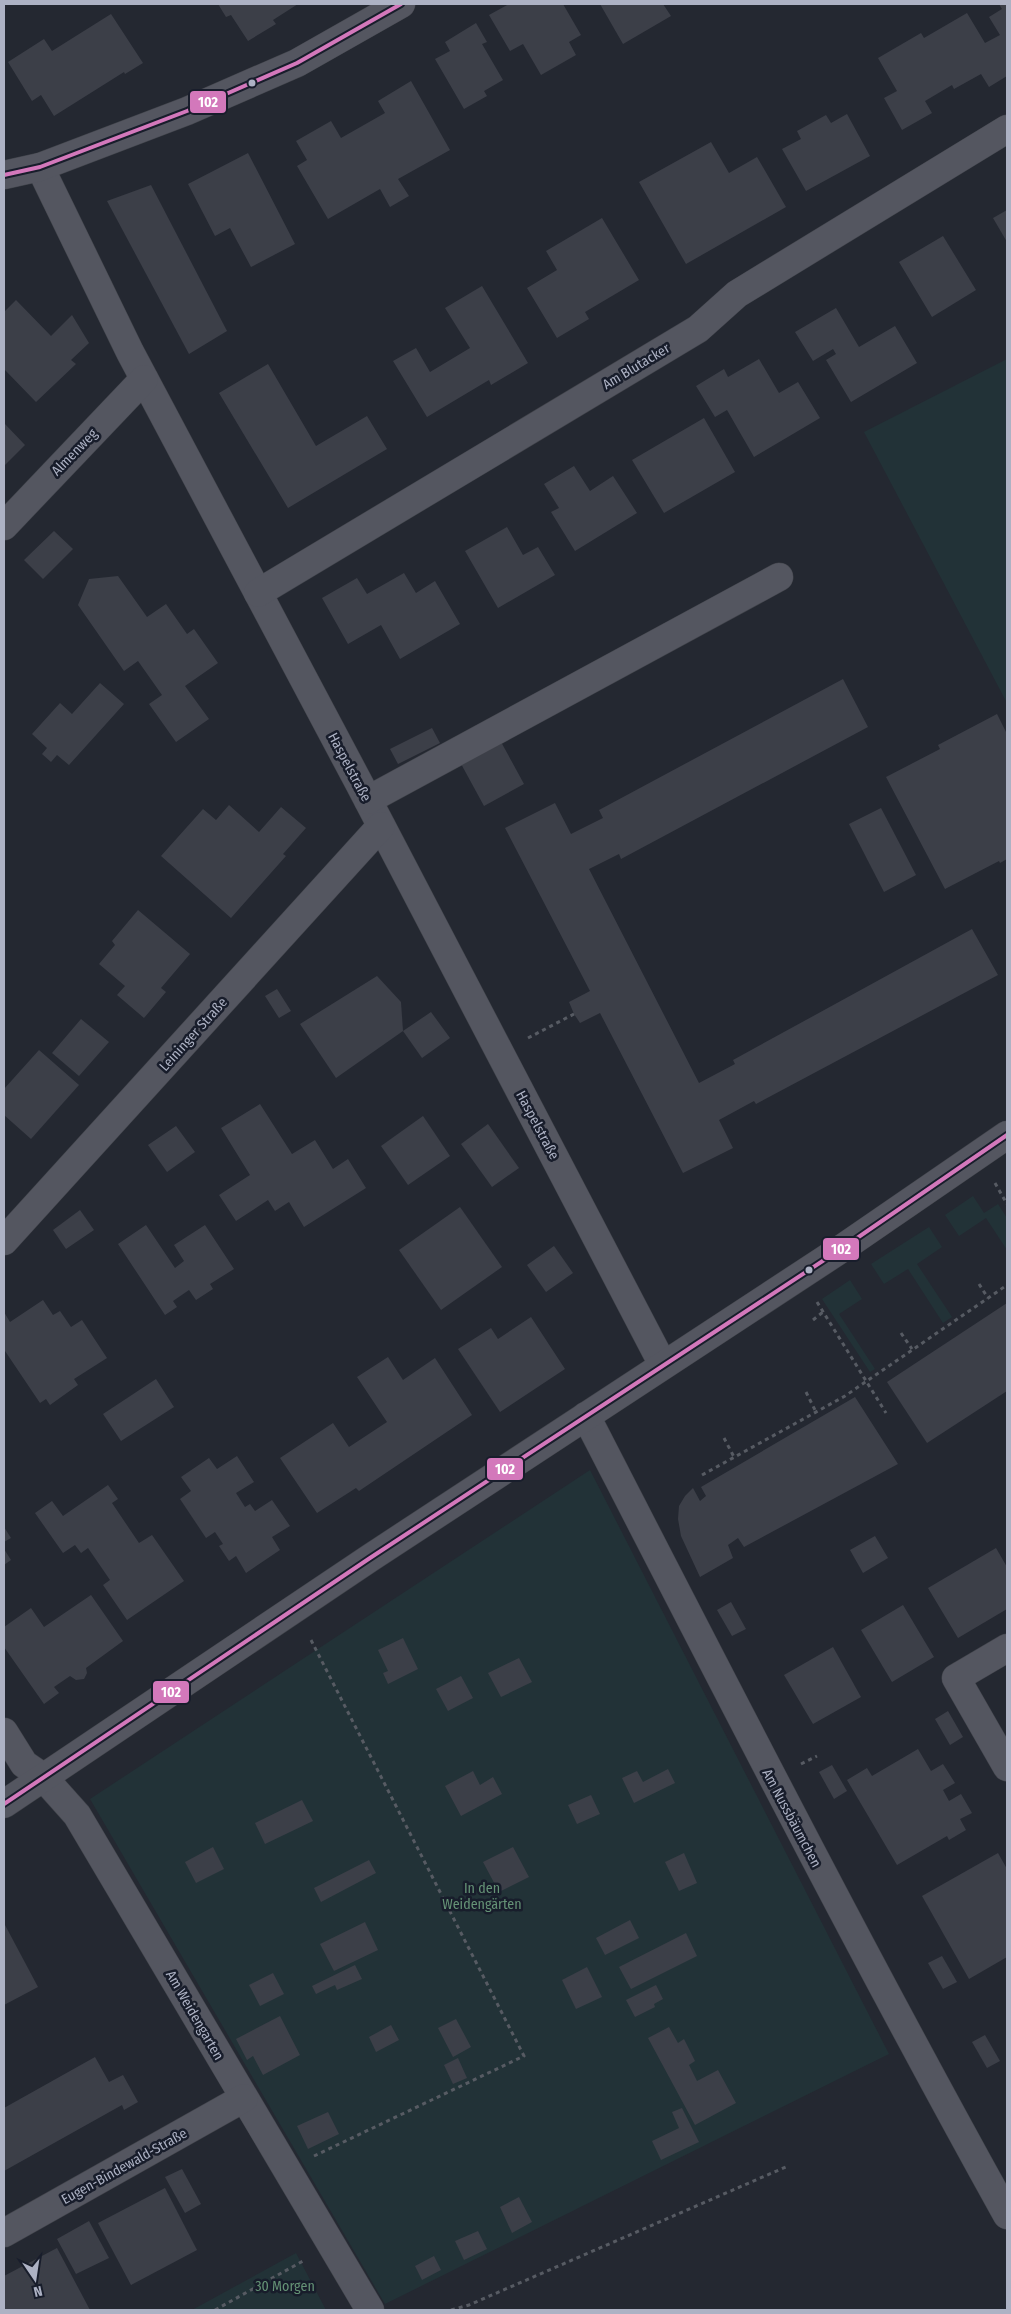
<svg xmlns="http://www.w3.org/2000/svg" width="1011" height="2314" font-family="'Fira Sans Condensed',sans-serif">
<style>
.green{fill:#223237}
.building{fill:#3c3f48}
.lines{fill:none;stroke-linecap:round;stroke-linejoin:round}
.minor-casing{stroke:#40434a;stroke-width:29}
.path{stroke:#575b63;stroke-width:3;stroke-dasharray:4 4;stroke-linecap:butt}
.minor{stroke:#545660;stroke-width:28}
.bus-1-casing{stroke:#181d2b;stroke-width:8}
.bus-1{stroke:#d378bb;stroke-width:4}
.bus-dot{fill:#adb2c4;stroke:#181d2b;stroke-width:2}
.labels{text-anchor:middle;stroke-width:5;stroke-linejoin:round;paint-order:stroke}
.street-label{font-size:14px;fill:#adb2c4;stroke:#181d2b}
.park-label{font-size:14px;fill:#659376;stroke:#181d2b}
.line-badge{stroke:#181d2b;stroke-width:2}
.badge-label{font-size:14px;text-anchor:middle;font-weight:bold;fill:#fff}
</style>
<rect width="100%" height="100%" fill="#242831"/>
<g class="green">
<path d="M1007,359V703L864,432Z"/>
<path d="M973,1196L984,1213L998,1204L1007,1218V1250L986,1218L959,1236L945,1215Z"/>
<path d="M929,1227L942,1247L917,1264L952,1317L943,1323L908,1269L884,1284L871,1264Z"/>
<path d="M850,1280L862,1299L839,1314L875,1369L870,1372L822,1299Z"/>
<path d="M590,1470L889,2054L385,2304L90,1799Z"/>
<path d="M296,2253L326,2310H192Z"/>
</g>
<g class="building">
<path d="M218,4H298L273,20L276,24L248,41L231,15L226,17Z"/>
<path d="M509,4H563L581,35L569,42L576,55L541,75L523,44L510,51L489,15Z"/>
<path d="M600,4H663L671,16L623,44Z"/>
<path d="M999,4H1007V76L989,87L981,74L954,89L952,85L925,101L932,113L902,130L884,98L897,91L878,58L921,33L924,38L967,13L985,43L1000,35L989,17L1002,9Z"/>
<path d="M111,14L143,63L125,74L124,72L54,116L41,95L32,101L8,62L44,39L52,51Z"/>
<path d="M476,23L487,42L482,44L503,80L484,91L487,96L464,109L435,59L450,51L445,42Z"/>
<path d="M411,81L450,150L398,179L409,196L390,207L380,189L328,219L297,166L307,160L296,141L331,121L341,138L385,113L378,101Z"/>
<path d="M847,114L870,156L806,191L782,149L801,139L797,131L826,115L831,123Z"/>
<path d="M711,142L729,173L757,157L786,207L686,264L639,182Z"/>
<path d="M248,153L295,244L251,267L230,228L215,236L188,184Z"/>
<path d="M151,185L227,331L189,354L107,201Z"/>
<path d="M1007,210V242L993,218Z"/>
<path d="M602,218L639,280L585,312L589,319L557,338L527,288L557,270L546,251Z"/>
<path d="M943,236L976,290L932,317L899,262Z"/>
<path d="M482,286L528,363L491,385L489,380L427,417L393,361L416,348L430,372L470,348L445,308Z"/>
<path d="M16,300L51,336L72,315L89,343L71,360L76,364L36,402L4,369V312Z"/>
<path d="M836,308L859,347L895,326L917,363L851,402L826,360L836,354L833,349L813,361L795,332Z"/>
<path d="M759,359L779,393L798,382L820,418L754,457L727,410L715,417L696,386L724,369L728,377Z"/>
<path d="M268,364L316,446L367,416L387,449L288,508L219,393Z"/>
<path d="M704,418L735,472L664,513L632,460Z"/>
<path d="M4,423L25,445L4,466Z"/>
<path d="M574,466L590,491L613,476L637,513L575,551L551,512L559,508L544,484Z"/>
<path d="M507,527L523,555L538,547L555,575L498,608L465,551Z"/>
<path d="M54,531L73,549L43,579L24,560Z"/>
<path d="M404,573L416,593L435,581L460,624L400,659L381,625L348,644L322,598L357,578L367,594Z"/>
<path d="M118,576L147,617L166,604L187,634L194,629L218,663L185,686L209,719L176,742L149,704L162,695L138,661L124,671L78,605L89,579Z"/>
<path d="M843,679L868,727L621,859L619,854L589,869L699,1083L735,1064L733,1060L972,929L998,975L756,1104L754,1101L719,1120L733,1148L683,1173L600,1013L580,1023L574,1014L569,1002L590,991L505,828L555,803L571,834L603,818L599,810Z"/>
<path d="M100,683L124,704L69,765L57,755L51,762L42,754L47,748L32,734L60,703L72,714Z"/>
<path d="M997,714L1007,734V859L1000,863L999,861L945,889L886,777L940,749L938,745Z"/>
<path d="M432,728L440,743L398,764L390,749Z"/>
<path d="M500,740L524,784L484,806L460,762Z"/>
<path d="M229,805L259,832L281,807L306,828L283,854L286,856L231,918L161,856L203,809L216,820Z"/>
<path d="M881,808L916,875L884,892L849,824Z"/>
<path d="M138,910L190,954L161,988L166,992L144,1018L117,995L125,986L99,964L115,945L112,941Z"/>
<path d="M377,976L401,1002L403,1031L336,1078L300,1024Z"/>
<path d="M277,989L291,1011L279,1018L265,996Z"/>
<path d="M431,1012L450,1038L422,1058L403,1031Z"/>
<path d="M81,1019L109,1042L79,1076L52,1053Z"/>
<path d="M39,1050L79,1085L31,1139L4,1115V1089Z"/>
<path d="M260,1104L292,1154L315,1140L333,1169L348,1159L366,1188L304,1227L289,1202L275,1211L268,1200L236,1221L219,1195L250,1175L221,1128Z"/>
<path d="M423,1116L450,1156L408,1185L381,1146Z"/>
<path d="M488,1124L519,1168L492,1187L461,1144Z"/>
<path d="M176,1126L195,1152L167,1172L148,1145Z"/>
<path d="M460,1207L502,1267L441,1310L399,1250Z"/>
<path d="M80,1210L94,1230L66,1249L53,1230Z"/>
<path d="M146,1225L175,1268L184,1261L174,1245L205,1225L234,1269L210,1284L213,1289L196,1300L189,1290L173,1301L177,1307L165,1315L118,1244Z"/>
<path d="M554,1246L573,1273L546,1292L527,1265Z"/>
<path d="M43,1300L53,1315L60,1311L71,1327L82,1320L107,1358L74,1379L78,1385L50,1405L46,1399L40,1403L5,1351L4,1352V1312L10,1322Z"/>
<path d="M1007,1303V1391L927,1443L887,1382Z"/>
<path d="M531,1317L565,1369L500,1412L458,1349L491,1328L498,1339Z"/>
<path d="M388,1357L403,1380L435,1358L472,1415L359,1491L356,1488L317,1513L280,1458L333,1423L349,1447L387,1422L357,1377Z"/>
<path d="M156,1379L174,1407L121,1441L103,1414Z"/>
<path d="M855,1397L898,1464L744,1547L738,1538L728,1545L733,1558L700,1577L681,1536L678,1519L679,1506L685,1496L693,1488L700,1501L706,1496L701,1487Z"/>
<path d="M237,1456L254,1482L236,1493L245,1507L250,1504L255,1511L272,1500L290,1526L272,1537L280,1550L246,1573L236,1556L229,1561L219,1546L223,1544L215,1532L206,1538L180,1499L191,1491L181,1477L209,1458L217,1469Z"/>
<path d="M108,1485L118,1499L112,1503L139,1543L152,1535L184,1581L127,1620L103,1585L110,1580L88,1548L81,1553L75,1545L63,1553L35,1513L52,1501L63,1516Z"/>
<path d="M4,1527L11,1538L4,1542Z"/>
<path d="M875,1536L888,1558L863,1573L850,1550Z"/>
<path d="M996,1548L1007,1567V1609L958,1638L928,1588Z"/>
<path d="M4,1549L11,1560L4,1565Z"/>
<path d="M91,1595L123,1641L86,1668L87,1673L84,1679L76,1680L70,1676L54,1687L59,1693L44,1704L4,1647V1627L31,1608L44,1627Z"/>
<path d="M731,1602L746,1629L732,1636L717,1610Z"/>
<path d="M903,1605L934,1657L892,1682L861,1630Z"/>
<path d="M403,1638L418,1669L388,1684L383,1673L388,1671L378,1650Z"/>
<path d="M833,1647L861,1697L813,1724L784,1675Z"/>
<path d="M519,1658L532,1682L501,1697L488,1673Z"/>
<path d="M461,1676L473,1698L448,1711L436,1689Z"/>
<path d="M948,1711L963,1737L950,1745L935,1719Z"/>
<path d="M918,1749L931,1771L943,1764L955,1783L943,1790L949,1801L961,1794L972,1813L960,1819L966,1830L949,1840L947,1836L897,1865L847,1780L867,1768L872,1776Z"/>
<path d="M832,1765L847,1791L834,1799L819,1772Z"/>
<path d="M668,1769L675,1783L634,1803L622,1778L637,1771L643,1782Z"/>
<path d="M473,1771L480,1785L493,1777L502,1794L461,1816L445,1786Z"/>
<path d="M591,1795L600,1814L577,1824L568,1805Z"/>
<path d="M302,1800L313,1821L265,1844L255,1823Z"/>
<path d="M213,1847L224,1869L196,1883L185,1862Z"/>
<path d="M513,1847L529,1877L499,1892L483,1862Z"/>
<path d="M684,1853L697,1883L679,1891L665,1862Z"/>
<path d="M998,1853L1007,1869V1957L969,1979L922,1896Z"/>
<path d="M369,1860L376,1873L321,1902L314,1888Z"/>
<path d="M630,1920L639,1938L605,1955L596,1938Z"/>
<path d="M365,1922L378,1950L334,1971L320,1944Z"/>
<path d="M5,1925L38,1987L4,2005V1926Z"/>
<path d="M686,1933L697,1956L631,1989L619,1967Z"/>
<path d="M942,1956L957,1982L943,1989L928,1963Z"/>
<path d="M355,1965L362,1979L337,1990L335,1985L316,1994L312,1986Z"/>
<path d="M587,1967L602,1997L576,2009L562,1980Z"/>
<path d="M273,1973L284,1994L260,2006L249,1985Z"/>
<path d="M656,1985L663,1999L654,2004L655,2007L635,2017L626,2000Z"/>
<path d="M280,2016L300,2055L263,2075L253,2056L247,2060L236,2039Z"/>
<path d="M456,2019L471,2047L453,2057L438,2028Z"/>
<path d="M391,2025L399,2040L376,2052L369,2037Z"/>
<path d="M669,2027L678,2043L684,2039L695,2061L689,2065L697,2081L718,2070L736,2103L695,2125L648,2038Z"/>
<path d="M985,2035L1000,2061L987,2068L972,2042Z"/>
<path d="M95,2057L109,2082L123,2075L138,2102L124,2110L122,2105L4,2171V2108Z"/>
<path d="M458,2058L467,2078L453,2084L444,2065Z"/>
<path d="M682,2108L699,2142L661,2160L652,2141L679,2128L672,2112Z"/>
<path d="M328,2112L339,2134L308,2149L297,2126Z"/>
<path d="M182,2169L201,2204L185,2213L165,2177Z"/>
<path d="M165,2188L197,2250L131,2285L98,2223Z"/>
<path d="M519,2197L532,2222L512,2233L500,2207Z"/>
<path d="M89,2221L109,2258L76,2274L57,2239Z"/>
<path d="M478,2231L487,2249L464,2260L455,2241Z"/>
<path d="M57,2248L90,2310H5L4,2276Z"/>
<path d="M434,2256L441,2270L422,2280L415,2266Z"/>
</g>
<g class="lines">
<defs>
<g id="minor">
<path d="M40,167L130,352L360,785L663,1365"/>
<path d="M4,175L40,167L187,111L297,63L401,4"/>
<path d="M4,526L144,379"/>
<path d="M258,593L698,329L737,294L1007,129"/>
<path d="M368,800L779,577"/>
<path d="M4,1241L381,826"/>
<path d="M586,1416C724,1684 861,1952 1007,2215"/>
<path d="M1007,1648L956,1678L1007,1767"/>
<path d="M4,1732L24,1764L43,1777L77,1815L370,2310"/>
<path d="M4,1804L370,1558L844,1247L1007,1135"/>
<path d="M4,2233L244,2098"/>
</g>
</defs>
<use href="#minor" class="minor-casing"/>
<g class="path">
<path d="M528,1038L574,1014"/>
<path d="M995,1183L1007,1204"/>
<path d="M979,1284L988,1298"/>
<path d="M817,1302L886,1413"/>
<path d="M813,1320L823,1312"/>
<path d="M901,1333L912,1349"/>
<path d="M806,1392L816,1412"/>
<path d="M724,1438L734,1457"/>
<path d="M702,1475L845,1396L1007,1285"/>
<path d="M311,1640L524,2056L314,2156"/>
<path d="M801,1764L817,1756"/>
<path d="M215,2310L303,2261"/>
<path d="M451,2310L469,2305L788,2166"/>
</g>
<use href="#minor" class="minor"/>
<defs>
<g id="bus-1">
<path d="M4,175L40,167L187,111L297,63L401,4"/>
<path d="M4,1804L370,1558L844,1247L1007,1135"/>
</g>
</defs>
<use href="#bus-1" class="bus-1-casing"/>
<use href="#bus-1" class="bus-1"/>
</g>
<g class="bus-dot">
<circle cx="252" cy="83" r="4.5"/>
<circle cx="809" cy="1270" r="4.5"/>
</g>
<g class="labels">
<g class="street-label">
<text transform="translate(636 366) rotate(-31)" y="5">Am Blutacker</text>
<text transform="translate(74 452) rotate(-46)" y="5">Almenweg</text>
<text transform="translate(350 767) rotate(62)" y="5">Haspelstraße</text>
<text transform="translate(193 1034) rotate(-48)" y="5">Leininger Straße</text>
<text transform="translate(538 1125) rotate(62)" y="5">Haspelstraße</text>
<text transform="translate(792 1818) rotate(62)" y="5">Am Nussbäumchen</text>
<text transform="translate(195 2015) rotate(60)" y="5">Am Weidengarten</text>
<text transform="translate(124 2166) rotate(-29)" y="5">Eugen-Bindewald-Straße</text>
</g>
<g class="park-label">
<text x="482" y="1893">In den<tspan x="482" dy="16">Weidengärten</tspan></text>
<text x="285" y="2291">30 Morgen</text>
</g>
</g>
<g class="line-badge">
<rect x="189" y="90" width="38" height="24" rx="5" fill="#d378bb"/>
<rect x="822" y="1237" width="38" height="24" rx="5" fill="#d378bb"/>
<rect x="486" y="1457" width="38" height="24" rx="5" fill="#d378bb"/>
<rect x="152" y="1680" width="38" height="24" rx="5" fill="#d378bb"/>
</g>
<g class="badge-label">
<text x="208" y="107">102</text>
<text x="841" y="1254">102</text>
<text x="505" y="1474">102</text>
<text x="171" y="1697">102</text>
</g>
<rect width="1011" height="2314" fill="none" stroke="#adb2c4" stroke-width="10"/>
<g transform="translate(35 2279) rotate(167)" stroke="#181d2b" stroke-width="4" paint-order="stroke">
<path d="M0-4L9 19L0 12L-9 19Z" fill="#adb2c4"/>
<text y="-8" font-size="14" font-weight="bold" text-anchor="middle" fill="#adb2c4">N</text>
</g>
</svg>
